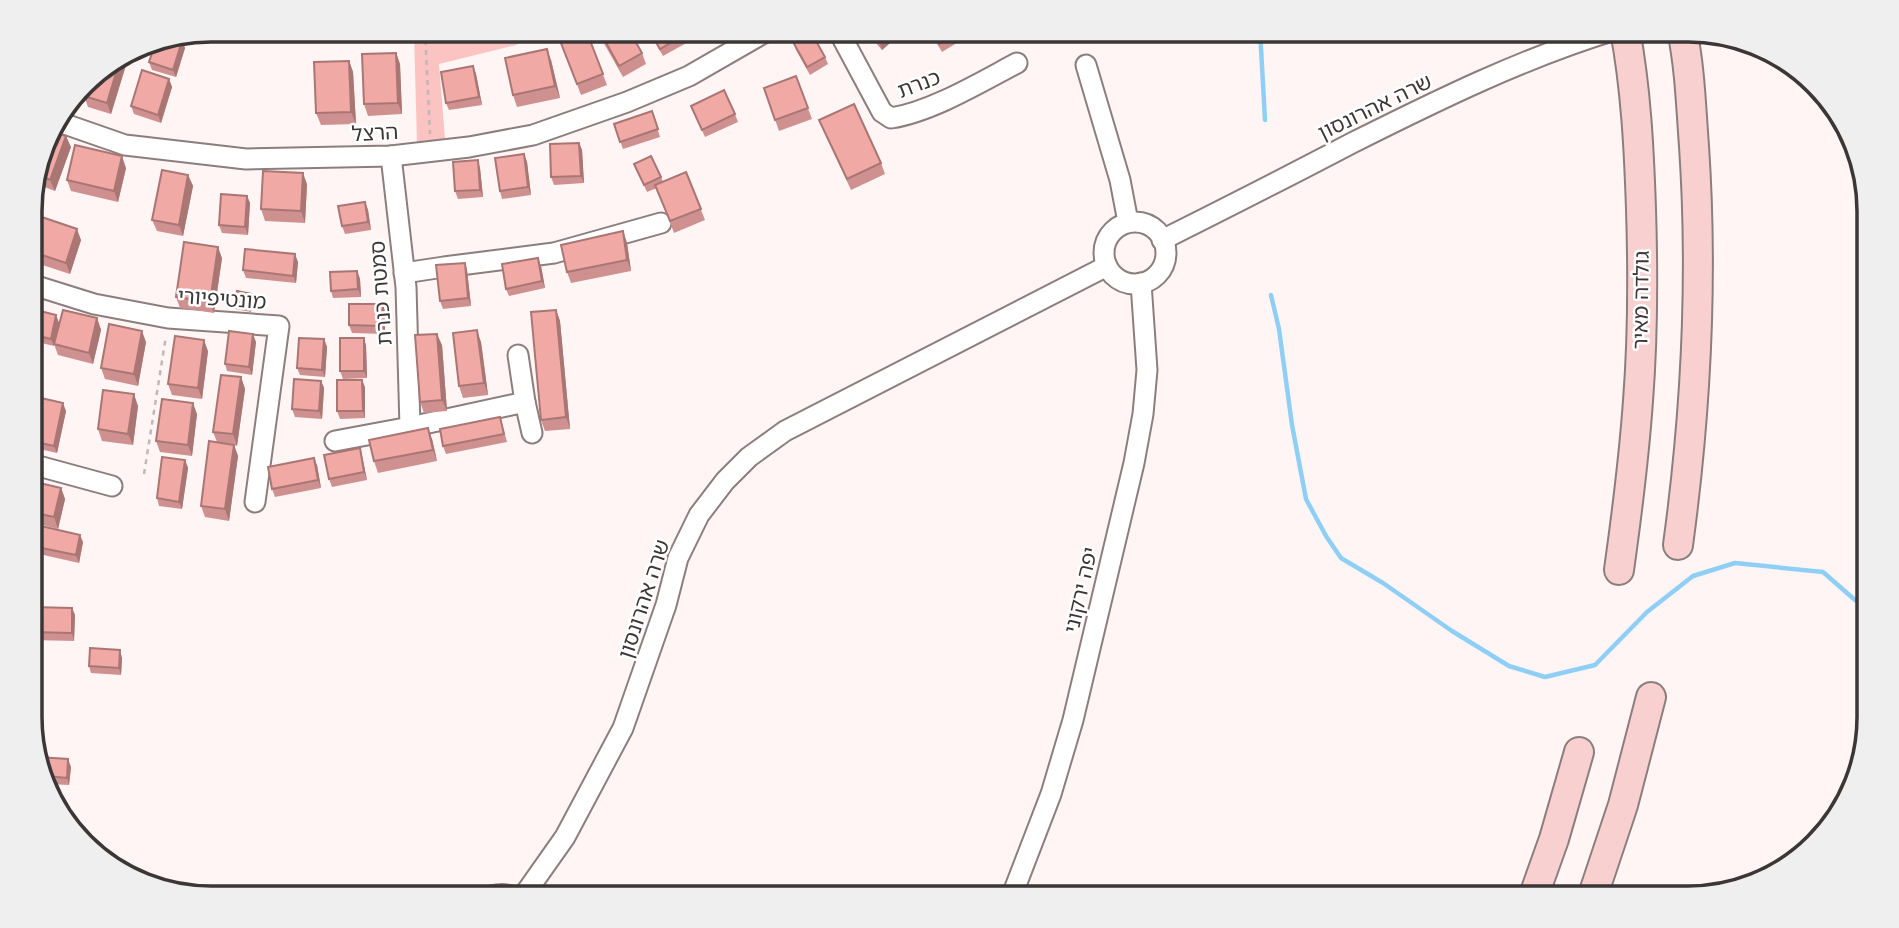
<svg xmlns="http://www.w3.org/2000/svg" width="1899" height="928" font-family="Inter,'Noto Sans Hebrew',sans-serif">
<style>
.green{fill:#fbc3c1}
.lines{fill:none;stroke-linecap:round;stroke-linejoin:round}
.stream{stroke:#8fcff5;stroke-width:4.5}
.minor-casing{stroke:#8d7e7e;stroke-width:23}
.secondary-casing{stroke:#8d7e7e;stroke-width:32}
.path{stroke:#c0b7b7;stroke-width:2.5;stroke-dasharray:5 5;stroke-linecap:butt}
.minor{stroke:#fff;stroke-width:19}
.secondary{stroke:#f8d0d0;stroke-width:28}
.wall{fill:#cf918f}
.shaded-wall{fill:#a97674}
.building{fill:#f1a9a6;stroke:#a97674;stroke-width:2}
.labels{text-anchor:middle;stroke-width:5;stroke-linejoin:round;paint-order:stroke}
.street-label{font-size:21px;fill:#3c3636;stroke:#fff}
.rim{fill:none;stroke:#3c3636;stroke-width:3.5}
</style>
<rect width="100%" height="100%" fill="#fff5f5"/>
<path class="green" d="M414,30H548L516,45L439,64L445,139L417,143Z"/>
<g class="lines">
<g class="stream">
<path d="M1260,30L1265,120"/>
<path d="M1271,295L1279,329L1292,425L1306,499L1326,536L1341,558L1383,583L1452,631L1509,666L1545,677L1595,665L1647,612L1693,576L1735,563L1823,572L1855,600L1869,609"/>
</g>
<defs>
<g id="minor">
<path d="M838,30L882,112L891,118C931,112 981,82 1017,63"/>
<path d="M1086,65L1120,180L1128,222"/>
<path d="M56,121L125,145L246,159L391,156L469,147L533,135L627,102L689,76L769,30"/>
<circle cx="1135" cy="253" r="31"/>
<path d="M1162,240C1226,208 1289,176 1352,143C1438,100 1523,58 1615,30"/>
<path d="M404,273L444,267L554,253L661,223"/>
<path d="M30,284L94,304L168,318L279,326L255,502"/>
<path d="M525,402L532,433"/>
<path d="M410,427L525,402L518,355"/>
<path d="M335,441L410,427L406,287L391,156"/>
<path d="M31,464L112,486"/>
<path d="M484,898C496,894 505,893 517,898"/>
<path d="M522,898L565,837L623,728L666,605L678,558L699,515L725,481L749,457L785,431L1107,266"/>
<path d="M1011,898L1051,794L1073,720L1134,463L1143,414L1147,370L1141,283"/>
</g>
<g id="secondary">
<path d="M1678,545C1696,413 1703,280 1694,146C1691,107 1690,68 1682,30"/>
<path d="M1619,570C1627,513 1634,457 1638,401C1643,337 1643,273 1641,209C1639,149 1636,89 1625,30"/>
<path d="M1533,898L1554,839L1579,752"/>
<path d="M1592,898L1623,805L1651,697"/>
</g>
</defs>
<use href="#minor" class="minor-casing"/>
<use href="#secondary" class="secondary-casing"/>
<g class="path">
<path d="M425,30L430,134"/>
<path d="M456,30L459,33L470,30"/>
<path d="M144,474L166,336"/>
<path d="M1818,835L1858,766"/>
</g>
<use href="#minor" class="minor"/>
<use href="#secondary" class="secondary"/>
</g>
<g class="wall">
<path d="M586,30L607,85L581,95L559,38Z"/>
<path d="M598,30L642,53L646,64L623,77L602,40Z"/>
<path d="M648,30H685L690,41L663,56Z"/>
<path d="M704,30H719L708,36Z"/>
<path d="M867,30H905L882,50L868,34Z"/>
<path d="M922,30H962L965,38L942,52L933,37L931,30L924,34Z"/>
<path d="M182,41L185,48L176,77L152,70L149,62Z"/>
<path d="M793,42L825,57L828,64L810,75L796,50Z"/>
<path d="M142,43L140,60L123,55Z"/>
<path d="M396,53L400,64L402,114L368,116L364,104Z"/>
<path d="M551,60L560,98L517,107L513,95Z"/>
<path d="M349,61L353,72L356,124L321,125L316,113Z"/>
<path d="M126,65L111,114L88,107L84,96Z"/>
<path d="M473,66L476,74L482,105L449,110L446,103Z"/>
<path d="M796,76L812,119L779,131L764,88Z"/>
<path d="M169,79L172,87L161,123L134,114L131,106Z"/>
<path d="M691,106L735,114L738,122L705,137Z"/>
<path d="M652,111L660,137L623,149L614,124Z"/>
<path d="M819,120L881,163L885,174L851,190Z"/>
<path d="M48,131L71,147L55,191L34,183Z"/>
<path d="M579,143L582,150L584,183L554,185L551,177Z"/>
<path d="M524,154L527,162L531,195L502,199L500,191Z"/>
<path d="M634,164L661,177L663,182L686,172L705,220L674,233L657,188L647,192Z"/>
<path d="M126,168L118,202L71,191L67,180Z"/>
<path d="M480,168L483,197L458,199L455,191Z"/>
<path d="M188,175L193,186L183,236L157,231L152,220Z"/>
<path d="M307,184L305,223L265,221L261,209Z"/>
<path d="M247,196L250,203L248,235L222,233L219,225Z"/>
<path d="M365,202L368,210L371,230L345,234L342,226Z"/>
<path d="M30,213L81,240L70,274L30,261Z"/>
<path d="M623,231L627,243L631,271L571,283L567,272Z"/>
<path d="M222,258L214,313L180,308L176,297Z"/>
<path d="M298,262L296,283L246,278L243,270Z"/>
<path d="M465,263L467,270L471,306L443,309L440,301Z"/>
<path d="M541,266L545,288L509,296L506,289Z"/>
<path d="M357,271L360,279L361,297L333,298L331,291Z"/>
<path d="M252,294L253,298L251,312L235,309L234,306Z"/>
<path d="M383,304L385,312V334L352,333L349,325Z"/>
<path d="M556,310L560,321L570,429L545,431L541,420Z"/>
<path d="M56,315L59,323L54,346L33,341L31,334Z"/>
<path d="M97,318L101,330L93,364L58,355L54,344Z"/>
<path d="M364,338L366,346L367,378L343,379L340,371Z"/>
<path d="M324,339L327,347L325,377L300,375L297,368Z"/>
<path d="M146,342L138,386L105,379L101,368Z"/>
<path d="M256,342L252,375L227,371L225,364Z"/>
<path d="M481,342L488,395L463,398L459,386Z"/>
<path d="M442,345L447,411L424,413L420,402Z"/>
<path d="M208,351L202,399L172,395L168,384Z"/>
<path d="M241,377L245,389L237,446L234,445L238,456L229,521L205,517L201,506L217,442L213,432Z"/>
<path d="M321,381L324,388L322,419L295,417L292,409Z"/>
<path d="M365,387V418L340,419L337,411Z"/>
<path d="M138,406L133,445L102,441L98,429Z"/>
<path d="M66,411L57,453L35,448L32,441Z"/>
<path d="M197,414L192,456L160,452L156,441Z"/>
<path d="M500,417L507,442L446,454L443,446Z"/>
<path d="M432,439L437,461L378,473L374,461Z"/>
<path d="M362,456L367,480L332,487L329,479Z"/>
<path d="M185,460L188,468L182,509L159,506L157,498Z"/>
<path d="M317,465L321,488L275,497L272,489Z"/>
<path d="M31,481L61,488L65,499L58,529L31,522Z"/>
<path d="M83,542L79,563L39,554L37,547Z"/>
<path d="M31,607L72,608L75,615L74,641L31,640Z"/>
<path d="M122,658L121,675L91,673L89,666Z"/>
<path d="M31,684L41,696L37,743L31,741Z"/>
<path d="M38,757L71,767L69,785L49,784Z"/>
</g>
<g class="shaded-wall">
<path d="M893,30H905L882,50L879,42Z"/>
<path d="M182,41L185,48L176,77L173,70Z"/>
<path d="M142,43H145L140,60L137,53L139,45Z"/>
<path d="M547,49L551,60L560,98L555,86Z"/>
<path d="M396,53L400,64L402,114L398,103Z"/>
<path d="M123,55L126,65L111,114L107,103L121,56Z"/>
<path d="M349,61L353,72L356,124L351,112Z"/>
<path d="M473,66L476,74L482,105L479,97Z"/>
<path d="M169,79L172,87L161,123L158,115Z"/>
<path d="M81,89L75,102L74,98Z"/>
<path d="M66,136L71,147L55,191L50,180Z"/>
<path d="M579,143L582,150L584,183L581,176Z"/>
<path d="M524,154L527,162L531,195L528,187Z"/>
<path d="M122,156L126,168L118,202L114,191Z"/>
<path d="M478,160L480,168L483,197L480,190Z"/>
<path d="M303,173L307,184L305,223L301,211Z"/>
<path d="M188,175L193,186L183,236L179,225Z"/>
<path d="M247,196L250,203L248,235L245,227Z"/>
<path d="M365,202L368,210L371,230L368,222Z"/>
<path d="M77,229L81,240L70,274L66,263Z"/>
<path d="M623,231L627,243L631,271L627,260Z"/>
<path d="M218,247L222,258L214,313L210,302Z"/>
<path d="M295,254L298,262L296,283L293,276Z"/>
<path d="M538,258L541,266L545,288L542,281Z"/>
<path d="M465,263L467,270L471,306L468,298Z"/>
<path d="M357,271L360,279L361,297L358,289Z"/>
<path d="M252,294L253,298L251,312L250,308Z"/>
<path d="M383,304L385,312V334L382,326Z"/>
<path d="M556,310L560,321L570,429L566,417Z"/>
<path d="M56,315L59,323L54,346L51,339Z"/>
<path d="M97,318L101,330L93,364L89,353Z"/>
<path d="M477,330L481,342L488,395L484,383Z"/>
<path d="M142,331L146,342L138,386L134,374Z"/>
<path d="M253,334L256,342L252,375L249,367Z"/>
<path d="M437,334L442,345L447,411L442,400Z"/>
<path d="M364,338L366,346L367,378L364,371Z"/>
<path d="M324,339L327,347L325,377L322,370Z"/>
<path d="M204,340L208,351L202,399L198,388Z"/>
<path d="M241,377L245,389L237,446L233,434Z"/>
<path d="M362,380L365,387V418L363,411Z"/>
<path d="M321,381L324,388L322,419L319,411Z"/>
<path d="M134,394L138,406L133,445L128,434Z"/>
<path d="M63,403L66,411L57,453L54,446Z"/>
<path d="M193,403L197,414L192,456L188,445Z"/>
<path d="M428,428L432,439L437,461L433,450Z"/>
<path d="M234,445L238,456L229,521L225,509Z"/>
<path d="M360,448L362,456L367,480L364,472Z"/>
<path d="M314,458L317,465L321,488L318,480Z"/>
<path d="M185,460L188,468L182,509L179,502Z"/>
<path d="M61,488L65,499L58,529L54,517Z"/>
<path d="M80,535L83,542L79,563L76,555Z"/>
<path d="M72,608L75,615L74,641L72,633Z"/>
<path d="M120,650L122,658L121,675L119,668Z"/>
<path d="M37,684L41,696L37,743L33,731Z"/>
<path d="M68,759L71,767L69,785L67,778Z"/>
</g>
<g class="building">
<path d="M580,30H586L603,74L577,84L559,38Z"/>
<path d="M599,30H629L642,53L619,66Z"/>
<path d="M649,30H685L687,33L660,49Z"/>
<path d="M868,30H893L879,42Z"/>
<path d="M931,30H962V31L939,44Z"/>
<path d="M811,32L825,57L807,67L793,42Z"/>
<path d="M172,37L182,41L173,70L149,62L156,41Z"/>
<path d="M139,45L137,53L130,51Z"/>
<path d="M547,49L555,86L513,95L505,58Z"/>
<path d="M396,53L398,103L364,104L362,54Z"/>
<path d="M121,56L107,103L84,96L91,75Z"/>
<path d="M349,61L351,112L316,113L314,62Z"/>
<path d="M473,66L479,97L446,103L441,72Z"/>
<path d="M142,70L169,79L158,115L131,106Z"/>
<path d="M796,76L808,108L775,120L764,88Z"/>
<path d="M724,90L735,114L702,130L691,106Z"/>
<path d="M854,104L881,163L847,179L819,120Z"/>
<path d="M652,111L658,129L620,142L614,124Z"/>
<path d="M49,130L66,136L50,180L37,174Z"/>
<path d="M579,143L581,176L551,177L550,144Z"/>
<path d="M75,145L122,156L114,191L67,180Z"/>
<path d="M524,154L528,187L500,191L495,158Z"/>
<path d="M651,156L661,177L644,185L634,164Z"/>
<path d="M478,160L480,190L455,191L453,162Z"/>
<path d="M162,170L188,175L179,225L152,220Z"/>
<path d="M263,171L303,173L301,211L261,209Z"/>
<path d="M686,172L701,209L670,221L655,185Z"/>
<path d="M221,194L247,196L245,227L219,225Z"/>
<path d="M365,202L368,222L342,226L338,206Z"/>
<path d="M30,213L77,229L66,263L30,251Z"/>
<path d="M623,231L627,260L567,272L561,245Z"/>
<path d="M184,242L218,247L210,302L176,297Z"/>
<path d="M245,249L295,254L293,276L243,270Z"/>
<path d="M538,258L542,281L506,289L502,264Z"/>
<path d="M465,263L468,298L440,301L436,265Z"/>
<path d="M357,271L358,289L331,291L330,272Z"/>
<path d="M237,291L252,294L250,308L234,306Z"/>
<path d="M349,304H383L382,326L349,325Z"/>
<path d="M36,310L56,315L51,339L31,334Z"/>
<path d="M63,310L97,318L89,353L54,344Z"/>
<path d="M556,310L566,417L541,420L531,312Z"/>
<path d="M109,324L142,331L134,374L101,368Z"/>
<path d="M477,330L484,383L459,386L453,333Z"/>
<path d="M229,331L253,334L249,367L225,364Z"/>
<path d="M437,334L442,400L420,402L415,335Z"/>
<path d="M175,336L204,340L198,388L168,384Z"/>
<path d="M299,338L324,339L322,370L297,368Z"/>
<rect x="340" y="338" width="24" height="33"/>
<path d="M221,375L241,377L233,434L213,432Z"/>
<path d="M294,379L321,381L319,411L292,409Z"/>
<path d="M337,380H362L363,411H337Z"/>
<path d="M103,390L134,394L128,434L98,429Z"/>
<path d="M41,398L63,403L54,446L32,441Z"/>
<path d="M162,399L193,403L188,445L156,441Z"/>
<path d="M500,417L504,434L443,446L440,429Z"/>
<path d="M428,428L433,450L374,461L369,440Z"/>
<path d="M209,441L234,445L225,509L201,506Z"/>
<path d="M360,448L364,472L329,479L324,455Z"/>
<path d="M162,457L185,460L179,502L157,498Z"/>
<path d="M314,458L318,480L272,489L268,467Z"/>
<path d="M31,481L61,488L54,517L31,512Z"/>
<path d="M41,526L80,535L76,555L37,547Z"/>
<path d="M31,607L72,608V633L31,632Z"/>
<path d="M90,648L120,650L119,668L89,666Z"/>
<path d="M31,684H37L33,731H31Z"/>
<path d="M38,757L68,759L67,778L46,776Z"/>
</g>
<g class="labels">
<g class="street-label">
<text transform="translate(919 84) rotate(-21)" y="7">כנרת</text>
<text transform="translate(1375 107) rotate(-26)" y="7">שרה אהרונסון</text>
<text transform="translate(375 133) rotate(-3)" y="7">הרצל</text>
<text transform="translate(381 293) rotate(-94)" y="7">סמטת כנרת</text>
<text transform="translate(222 299) rotate(4)" y="7">מונטיפיורי</text>
<text transform="translate(1641 300) rotate(-89)" y="7">גולדה מאיר</text>
<text transform="translate(1081 590) rotate(-77)" y="7">יפה ירקוני</text>
<text transform="translate(644 599) rotate(-72)" y="7">שרה אהרונסון</text>
</g>
</g>
<path d="M0 0H1899V928H0ZM211 42H1688A169 169 0 0 1 1857 211V717A169 169 0 0 1 1688 886H211A169 169 0 0 1 42 717V211A169 169 0 0 1 211 42Z" fill="#efefef" fill-rule="evenodd"/>
<path class="rim" d="M211 42H1688A169 169 0 0 1 1857 211V717A169 169 0 0 1 1688 886H211A169 169 0 0 1 42 717V211A169 169 0 0 1 211 42Z"/>
</svg>
